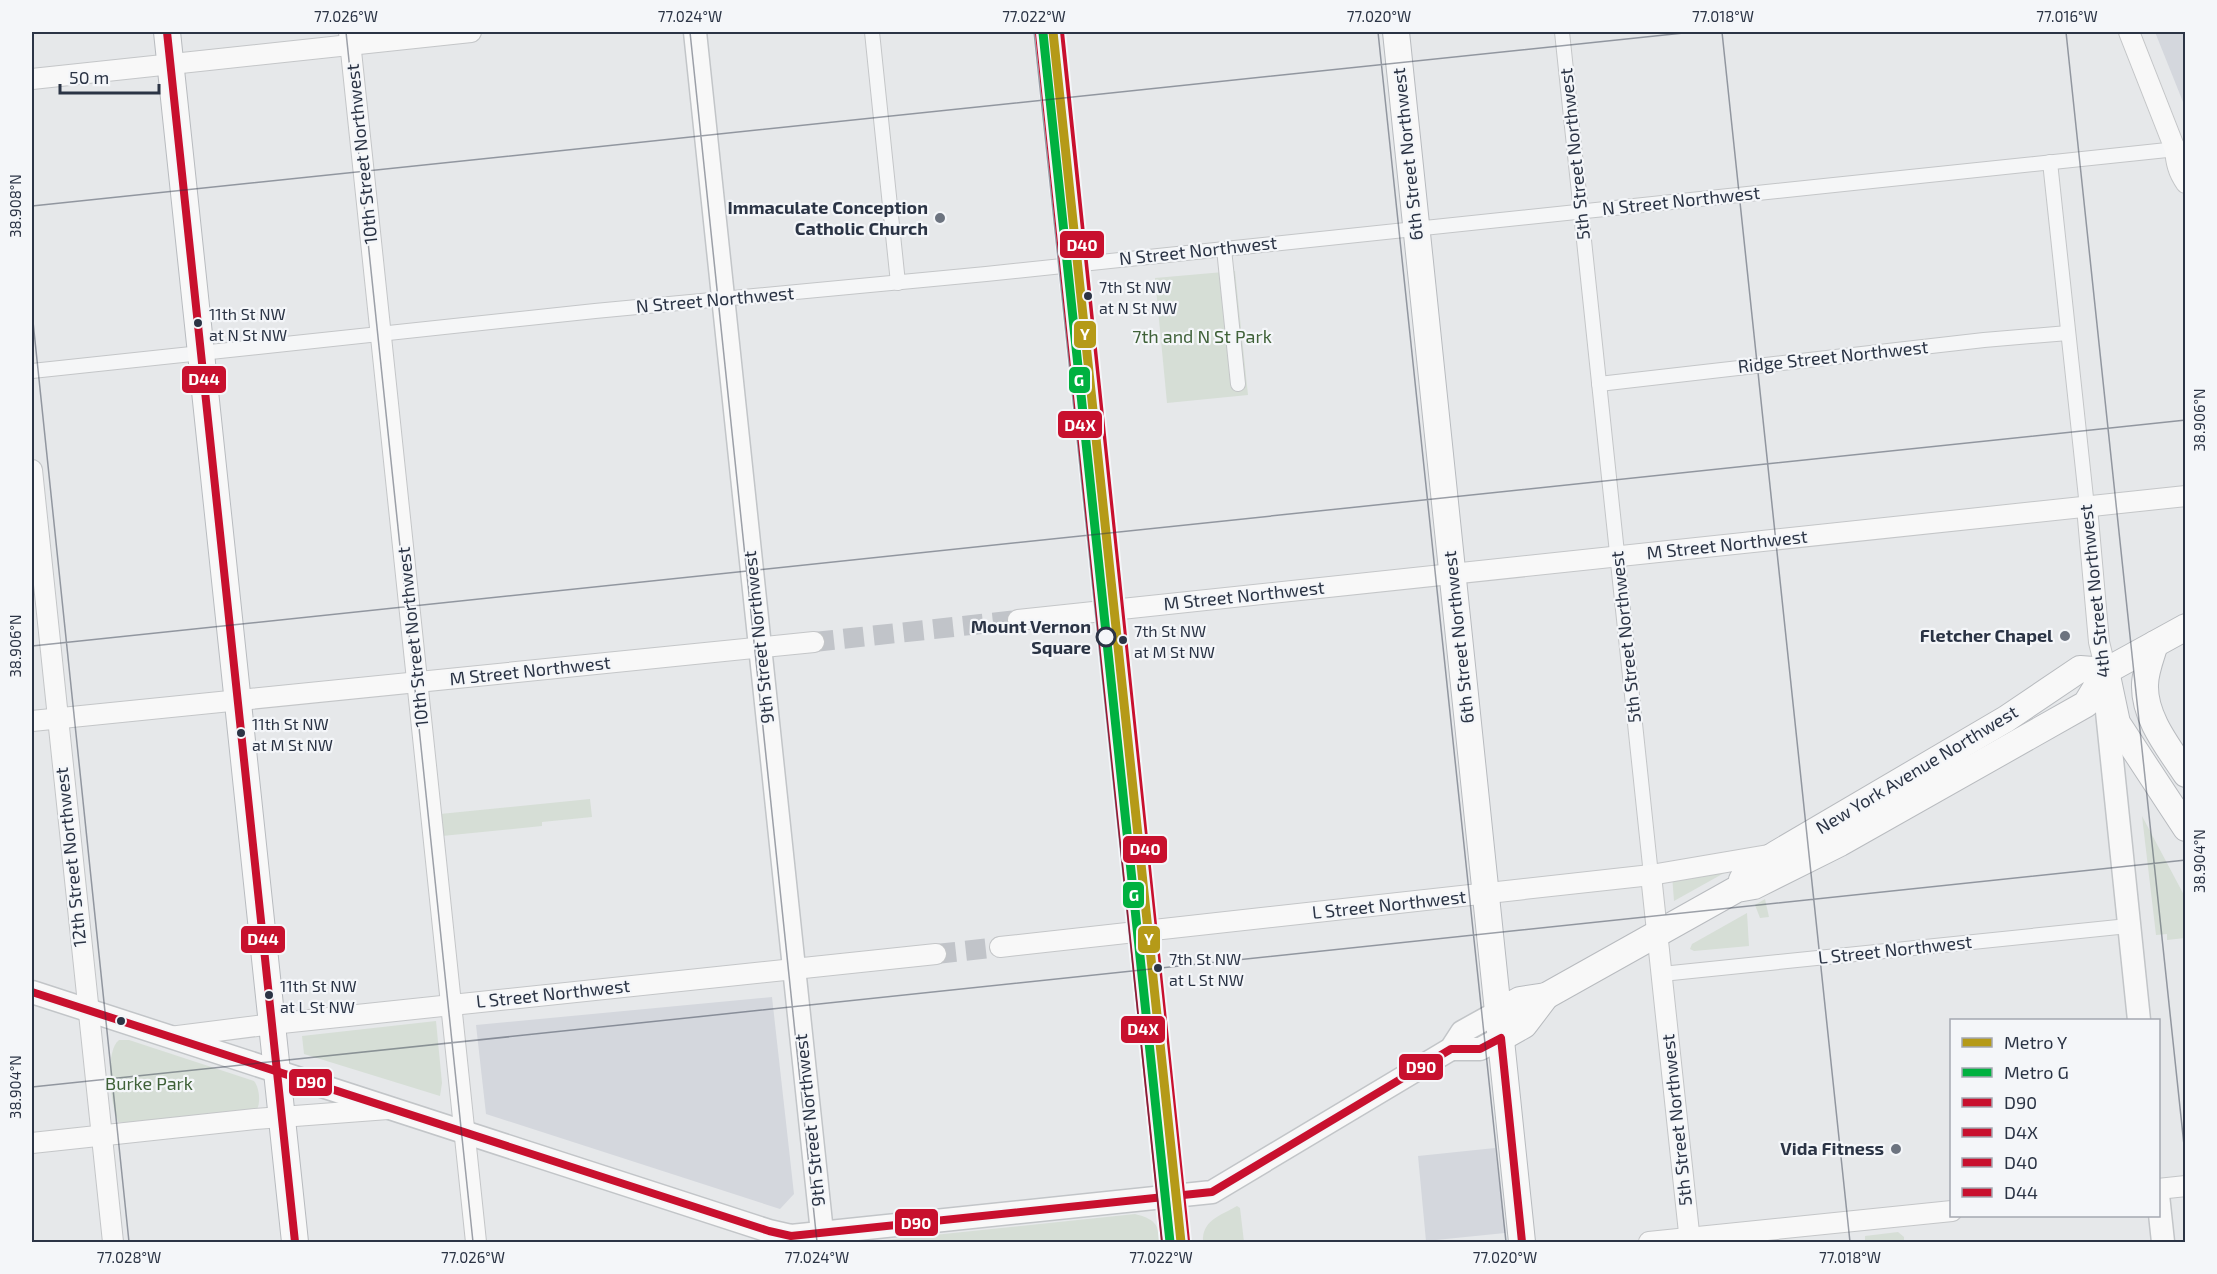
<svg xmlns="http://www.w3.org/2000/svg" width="2217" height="1274" font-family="'Exo 2',sans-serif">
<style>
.built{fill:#d4d7dd}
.green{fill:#d6ded6}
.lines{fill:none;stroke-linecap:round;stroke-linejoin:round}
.secondary-tunnel{stroke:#c1c4c9;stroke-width:20;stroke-dasharray:20 10;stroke-linecap:butt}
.street-casing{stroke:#c4c6c8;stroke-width:16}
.secondary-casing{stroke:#c4c6c8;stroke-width:22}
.primary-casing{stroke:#c2c5c8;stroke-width:25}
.highway-casing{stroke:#b8bbbf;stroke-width:28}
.street{stroke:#f5f6f7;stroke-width:14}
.secondary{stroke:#f8f8f8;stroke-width:20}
.primary{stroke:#f8f8f8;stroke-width:22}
.highway{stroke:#f8f8f8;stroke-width:26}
.bus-1-casing{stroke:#f4f6f9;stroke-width:12}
.bus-2-casing{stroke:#f4f6f9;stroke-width:12}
.bus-3-casing{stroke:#f4f6f9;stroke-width:12}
.bus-4-casing{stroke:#f4f6f9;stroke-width:12}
.bus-1{stroke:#c8102e;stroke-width:8}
.bus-2{stroke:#c8102e;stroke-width:8}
.bus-3{stroke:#c8102e;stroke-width:8}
.bus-4{stroke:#c8102e;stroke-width:8}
.metro-1-casing{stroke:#f4f6f9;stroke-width:14}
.metro-2-casing{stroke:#f4f6f9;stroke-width:14}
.metro-1{stroke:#b59a18;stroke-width:9}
.metro-2{stroke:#00b140;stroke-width:9}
.ticks{fill:none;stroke:#2b3445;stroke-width:1.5;stroke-opacity:0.45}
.poi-dot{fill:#6c737f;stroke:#f4f6f9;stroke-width:2}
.bus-dot{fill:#2b3445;stroke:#f4f6f9;stroke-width:2}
.stop-dot{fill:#f4f6f9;stroke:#2b3445;stroke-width:3}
.labels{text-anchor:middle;stroke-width:4.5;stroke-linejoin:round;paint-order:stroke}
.bus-label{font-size:16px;fill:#2b3445;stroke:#f4f6f9;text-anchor:start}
.street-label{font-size:18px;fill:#2b3445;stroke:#f4f6f9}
.poi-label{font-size:18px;font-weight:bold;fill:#2b3445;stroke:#f4f6f9;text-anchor:end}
.park-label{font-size:18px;fill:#3f6138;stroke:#f4f6f9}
.stop-label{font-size:18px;font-weight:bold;fill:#2b3445;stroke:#f4f6f9;text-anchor:end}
.line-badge{stroke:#f4f6f9;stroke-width:2}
.badge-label{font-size:16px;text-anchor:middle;font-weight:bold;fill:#fff}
.neatline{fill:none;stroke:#2b3445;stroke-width:2}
.ticks-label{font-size:15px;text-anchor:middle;fill:#2b3445}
</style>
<rect width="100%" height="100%" fill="#e6e8ea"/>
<g class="built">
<path d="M2155,32H2185V107Z"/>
<path d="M772,997L794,1194L780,1209L486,1114L476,1025Z"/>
<path d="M1495,1148L1505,1233L1426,1241L1418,1156Z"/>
</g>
<g class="green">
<path d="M1235,271L1248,395L1167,403L1155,278Z"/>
<path d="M590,799L592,817L542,822V826L442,836L440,814Z"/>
<path d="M2142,816L2185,897V938L2167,940V934L2156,935Z"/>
<path d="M1742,863L1674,901L1672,875Z"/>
<path d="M1765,899L1769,917L1760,918L1755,905Z"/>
<path d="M1747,913L1749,946L1694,951L1690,949L1692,944Z"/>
<path d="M436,1021L442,1083L440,1096L304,1054L302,1036Z"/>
<path d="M119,1040H129L254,1081C259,1087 261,1102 257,1109L131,1123L118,1122C111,1105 104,1052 119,1040Z"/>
<path d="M1237,1206L1240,1208L1244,1242H1203C1202,1220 1220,1216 1237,1206Z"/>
<path d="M1135,1214C1154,1219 1158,1223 1160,1242H867Z"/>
<path d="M1898,1232L1904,1237V1242H1865V1236Z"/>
</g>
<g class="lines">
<g class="secondary-tunnel">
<path d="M814,642L1018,620"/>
<path d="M936,954L1000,947"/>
</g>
<defs>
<g id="street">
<path d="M872,32L898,283"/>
<path d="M1562,32L1651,875"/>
<path d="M2050,162L2087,507"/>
<path d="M1224,249L1238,384"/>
<path d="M32,371L595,311L986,274L2186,148"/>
<path d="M1599,384L1984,340L2068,333"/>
<path d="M1662,974L2128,926"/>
</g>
<g id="secondary">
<path d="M349,32L476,1242"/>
<path d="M1049,32L1171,1196"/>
<path d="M2129,32L2175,149C2176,162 2178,172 2186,183"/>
<path d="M32,79L471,32"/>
<path d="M32,470L113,1242"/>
<path d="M2087,507L2099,642L2106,671"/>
<path d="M1018,620L2186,496"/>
<path d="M32,721L814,642"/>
<path d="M1651,875L1690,1242"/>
<path d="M1000,947L1651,875L1774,854"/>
<path d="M170,1037L272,1024L936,954"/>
<path d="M32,1143L255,1119L388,1109"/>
<path d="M2158,1189L2186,1186"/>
<path d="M1649,1242L1952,1211"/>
</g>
<g id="primary">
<path d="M695,32L823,1242"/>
<path d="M2106,702L2139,1020"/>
<path d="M32,992L769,1231L791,1236L1212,1192L1451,1049L1462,1032L1498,1012"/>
<path d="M1451,1049H1480L1501,1038"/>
<path d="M2158,1195L2163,1242"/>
<path d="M1171,1196L1176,1242"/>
</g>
<g id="highway">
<path d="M167,32L295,1242"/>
<path d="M1396,32L1522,1242"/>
<path d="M2155,644C2151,657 2145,672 2145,685C2144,718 2169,748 2186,774"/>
<path d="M2106,671L2117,723L2186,828"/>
<path d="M1742,880L1746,873L1776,854L2006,719L2080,669L2106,671"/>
<path d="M1498,1012L1520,1000L1546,996L1737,889L1754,886L1840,843L2086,704L2106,671L2186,627"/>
<path d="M1501,1038L1524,1025L1546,996"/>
</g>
</defs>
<use href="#street" class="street-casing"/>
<use href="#secondary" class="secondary-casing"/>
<use href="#primary" class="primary-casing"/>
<use href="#highway" class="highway-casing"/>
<use href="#street" class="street"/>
<use href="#secondary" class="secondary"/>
<use href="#primary" class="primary"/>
<use href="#highway" class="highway"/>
<defs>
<g id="bus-1">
<path d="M32,992L769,1231L791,1236L1212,1192L1451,1049H1480L1501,1038L1522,1242"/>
<path d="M1171,1196L1176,1242"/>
</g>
<path id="bus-2" d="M1039,33L1165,1242"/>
<path id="bus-3" d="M1060,32L1186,1241"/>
<path id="bus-4" d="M167,32L295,1242"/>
</defs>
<use href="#bus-1" class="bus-1-casing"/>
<use href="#bus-2" class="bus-2-casing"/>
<use href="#bus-3" class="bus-3-casing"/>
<use href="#bus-4" class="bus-4-casing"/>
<use href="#bus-1" class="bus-1"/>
<use href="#bus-2" class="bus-2"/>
<use href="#bus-3" class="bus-3"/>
<use href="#bus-4" class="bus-4"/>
<defs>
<path id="metro-1" d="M1053,32L1181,1242"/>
<path id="metro-2" d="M1043,33L1170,1242"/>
</defs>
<use href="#metro-1" class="metro-1-casing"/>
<use href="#metro-2" class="metro-2-casing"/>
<use href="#metro-1" class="metro-1"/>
<use href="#metro-2" class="metro-2"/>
</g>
<path class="ticks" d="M346,32L473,1242M690,32L817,1242M1034,32L1162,1242M1378,32L1506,1242M1722,32L1850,1242M2066,32L2186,1164M32,206L1693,32M32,312L129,1242M32,646L2186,420M32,1087L2186,860"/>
<g class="poi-dot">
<circle cx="940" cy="218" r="6"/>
<circle cx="2065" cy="636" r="6"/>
<circle cx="1896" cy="1149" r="6"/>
</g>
<g class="bus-dot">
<circle cx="1088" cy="296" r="5"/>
<circle cx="198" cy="323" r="5"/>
<circle cx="1123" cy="640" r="5"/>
<circle cx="241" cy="733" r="5"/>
<circle cx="1158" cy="968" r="5"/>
<circle cx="269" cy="995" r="5"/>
<circle cx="121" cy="1021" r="5"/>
</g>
<circle class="stop-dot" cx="1106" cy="637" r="9"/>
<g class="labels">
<g class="bus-label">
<text x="1099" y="293">7th St NW<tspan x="1099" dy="21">at N St NW</tspan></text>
<text x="209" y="320">11th St NW<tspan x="209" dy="21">at N St NW</tspan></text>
<text x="1134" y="637">7th St NW<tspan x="1134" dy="21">at M St NW</tspan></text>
<text x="252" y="730">11th St NW<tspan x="252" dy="21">at M St NW</tspan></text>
<text x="1169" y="965">7th St NW<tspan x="1169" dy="21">at L St NW</tspan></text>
<text x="280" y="992">11th St NW<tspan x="280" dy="21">at L St NW</tspan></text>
</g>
<g class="street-label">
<text transform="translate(362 154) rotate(-96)" y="6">10th Street Northwest</text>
<text transform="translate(1408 154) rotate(-96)" y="6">6th Street Northwest</text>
<text transform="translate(1575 154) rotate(-96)" y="6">5th Street Northwest</text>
<text transform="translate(1681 201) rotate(-6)" y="6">N Street Northwest</text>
<text transform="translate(1198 251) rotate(-6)" y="6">N Street Northwest</text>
<text transform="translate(715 300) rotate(-5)" y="6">N Street Northwest</text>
<text transform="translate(1833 357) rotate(-6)" y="6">Ridge Street Northwest</text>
<text transform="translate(1727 545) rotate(-6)" y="6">M Street Northwest</text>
<text transform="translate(2095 591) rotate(-96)" y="6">4th Street Northwest</text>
<text transform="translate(1244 596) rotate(-6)" y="6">M Street Northwest</text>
<text transform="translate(413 637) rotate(-96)" y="6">10th Street Northwest</text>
<text transform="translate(759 637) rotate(-96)" y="6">9th Street Northwest</text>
<text transform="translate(1459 637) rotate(-96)" y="6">6th Street Northwest</text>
<text transform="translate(1626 637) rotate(-96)" y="6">5th Street Northwest</text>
<text transform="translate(530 671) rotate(-6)" y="6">M Street Northwest</text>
<text transform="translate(1917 770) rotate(-31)" y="6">New York Avenue Northwest</text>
<text transform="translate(71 857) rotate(-96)" y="6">12th Street Northwest</text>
<text transform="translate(1389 905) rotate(-6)" y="6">L Street Northwest</text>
<text transform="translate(1895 950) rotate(-6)" y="6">L Street Northwest</text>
<text transform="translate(553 994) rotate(-6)" y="6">L Street Northwest</text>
<text transform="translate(810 1120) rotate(-96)" y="6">9th Street Northwest</text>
<text transform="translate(1677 1120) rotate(-96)" y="6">5th Street Northwest</text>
</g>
<g class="poi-label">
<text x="928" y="214">Immaculate Conception<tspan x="928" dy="21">Catholic Church</tspan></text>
<text x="2053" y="642">Fletcher Chapel</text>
<text x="1884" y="1155">Vida Fitness</text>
</g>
<g class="park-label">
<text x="1202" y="343">7th and N St Park</text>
<text x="149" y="1090">Burke Park</text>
</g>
<g class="stop-label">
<text x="1091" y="633">Mount Vernon<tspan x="1091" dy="21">Square</tspan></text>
</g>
</g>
<g class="line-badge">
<rect x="1059" y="230" width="46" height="29" rx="6" fill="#c8102e"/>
<rect x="1073" y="320" width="24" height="29" rx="6" fill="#b59a18"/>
<rect x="181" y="365" width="46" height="29" rx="6" fill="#c8102e"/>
<rect x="1068" y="366" width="23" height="28" rx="6" fill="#00b140"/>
<rect x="1057" y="410" width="46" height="29" rx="6" fill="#c8102e"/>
<rect x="1122" y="835" width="46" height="29" rx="6" fill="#c8102e"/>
<rect x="1122" y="881" width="23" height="28" rx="6" fill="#00b140"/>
<rect x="240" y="925" width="46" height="29" rx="6" fill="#c8102e"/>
<rect x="1137" y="925" width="24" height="29" rx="6" fill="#b59a18"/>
<rect x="1120" y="1015" width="46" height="29" rx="6" fill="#c8102e"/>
<rect x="1398" y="1053" width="46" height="28" rx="6" fill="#c8102e"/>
<rect x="288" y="1068" width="45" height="29" rx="6" fill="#c8102e"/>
<rect x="894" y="1208" width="45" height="29" rx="6" fill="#c8102e"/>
</g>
<g class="badge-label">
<text x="1082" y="251">D40</text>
<text x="1085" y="340">Y</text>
<text x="204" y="385">D44</text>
<text x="1079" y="386">G</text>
<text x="1080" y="431">D4X</text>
<text x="1145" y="855">D40</text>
<text x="1134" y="901">G</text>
<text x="263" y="945">D44</text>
<text x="1149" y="945">Y</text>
<text x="1143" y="1035">D4X</text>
<text x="1421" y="1073">D90</text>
<text x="311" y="1088">D90</text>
<text x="916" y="1229">D90</text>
</g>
<rect width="2217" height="1274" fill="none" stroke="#f4f6f9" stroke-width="66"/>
<rect x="1950" y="1019" width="210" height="198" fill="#f4f6f9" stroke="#a4a8b1" stroke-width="1.5"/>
<rect x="1962" y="1038" width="30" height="9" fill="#b59a18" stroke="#a4a8b1" stroke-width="1.5"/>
<text x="2004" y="1049" font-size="18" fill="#2b3445">Metro Y</text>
<rect x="1962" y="1068" width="30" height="9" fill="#00b140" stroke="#a4a8b1" stroke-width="1.5"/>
<text x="2004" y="1079" font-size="18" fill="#2b3445">Metro G</text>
<rect x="1962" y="1098" width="30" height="9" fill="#c8102e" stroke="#a4a8b1" stroke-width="1.5"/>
<text x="2004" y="1109" font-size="18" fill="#2b3445">D90</text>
<rect x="1962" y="1128" width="30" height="9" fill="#c8102e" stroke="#a4a8b1" stroke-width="1.5"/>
<text x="2004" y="1139" font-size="18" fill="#2b3445">D4X</text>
<rect x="1962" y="1158" width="30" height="9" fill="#c8102e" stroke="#a4a8b1" stroke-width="1.5"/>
<text x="2004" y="1169" font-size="18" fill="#2b3445">D40</text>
<rect x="1962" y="1188" width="30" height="9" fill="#c8102e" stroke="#a4a8b1" stroke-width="1.5"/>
<text x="2004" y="1199" font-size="18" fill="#2b3445">D44</text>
<path d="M60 84v9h99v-9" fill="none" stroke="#2b3445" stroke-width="3"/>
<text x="69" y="84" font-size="18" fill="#2b3445" stroke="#f4f6f9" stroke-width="4.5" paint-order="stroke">50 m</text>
<rect x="33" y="33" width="2151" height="1208" class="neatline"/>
<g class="ticks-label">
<text x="346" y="22">77.026°W</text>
<text x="690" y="22">77.024°W</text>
<text x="1034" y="22">77.022°W</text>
<text x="1379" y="22">77.020°W</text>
<text x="1723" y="22">77.018°W</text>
<text x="2067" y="22">77.016°W</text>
<text transform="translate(16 206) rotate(-90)" y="5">38.908°N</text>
<text transform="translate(2200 420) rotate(-90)" y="5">38.906°N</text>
<text transform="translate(16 646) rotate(-90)" y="5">38.906°N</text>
<text transform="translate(2200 861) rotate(-90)" y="5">38.904°N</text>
<text transform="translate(16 1087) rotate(-90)" y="5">38.904°N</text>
<text x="129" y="1263">77.028°W</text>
<text x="473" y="1263">77.026°W</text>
<text x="817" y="1263">77.024°W</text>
<text x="1161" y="1263">77.022°W</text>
<text x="1505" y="1263">77.020°W</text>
<text x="1850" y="1263">77.018°W</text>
</g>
</svg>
